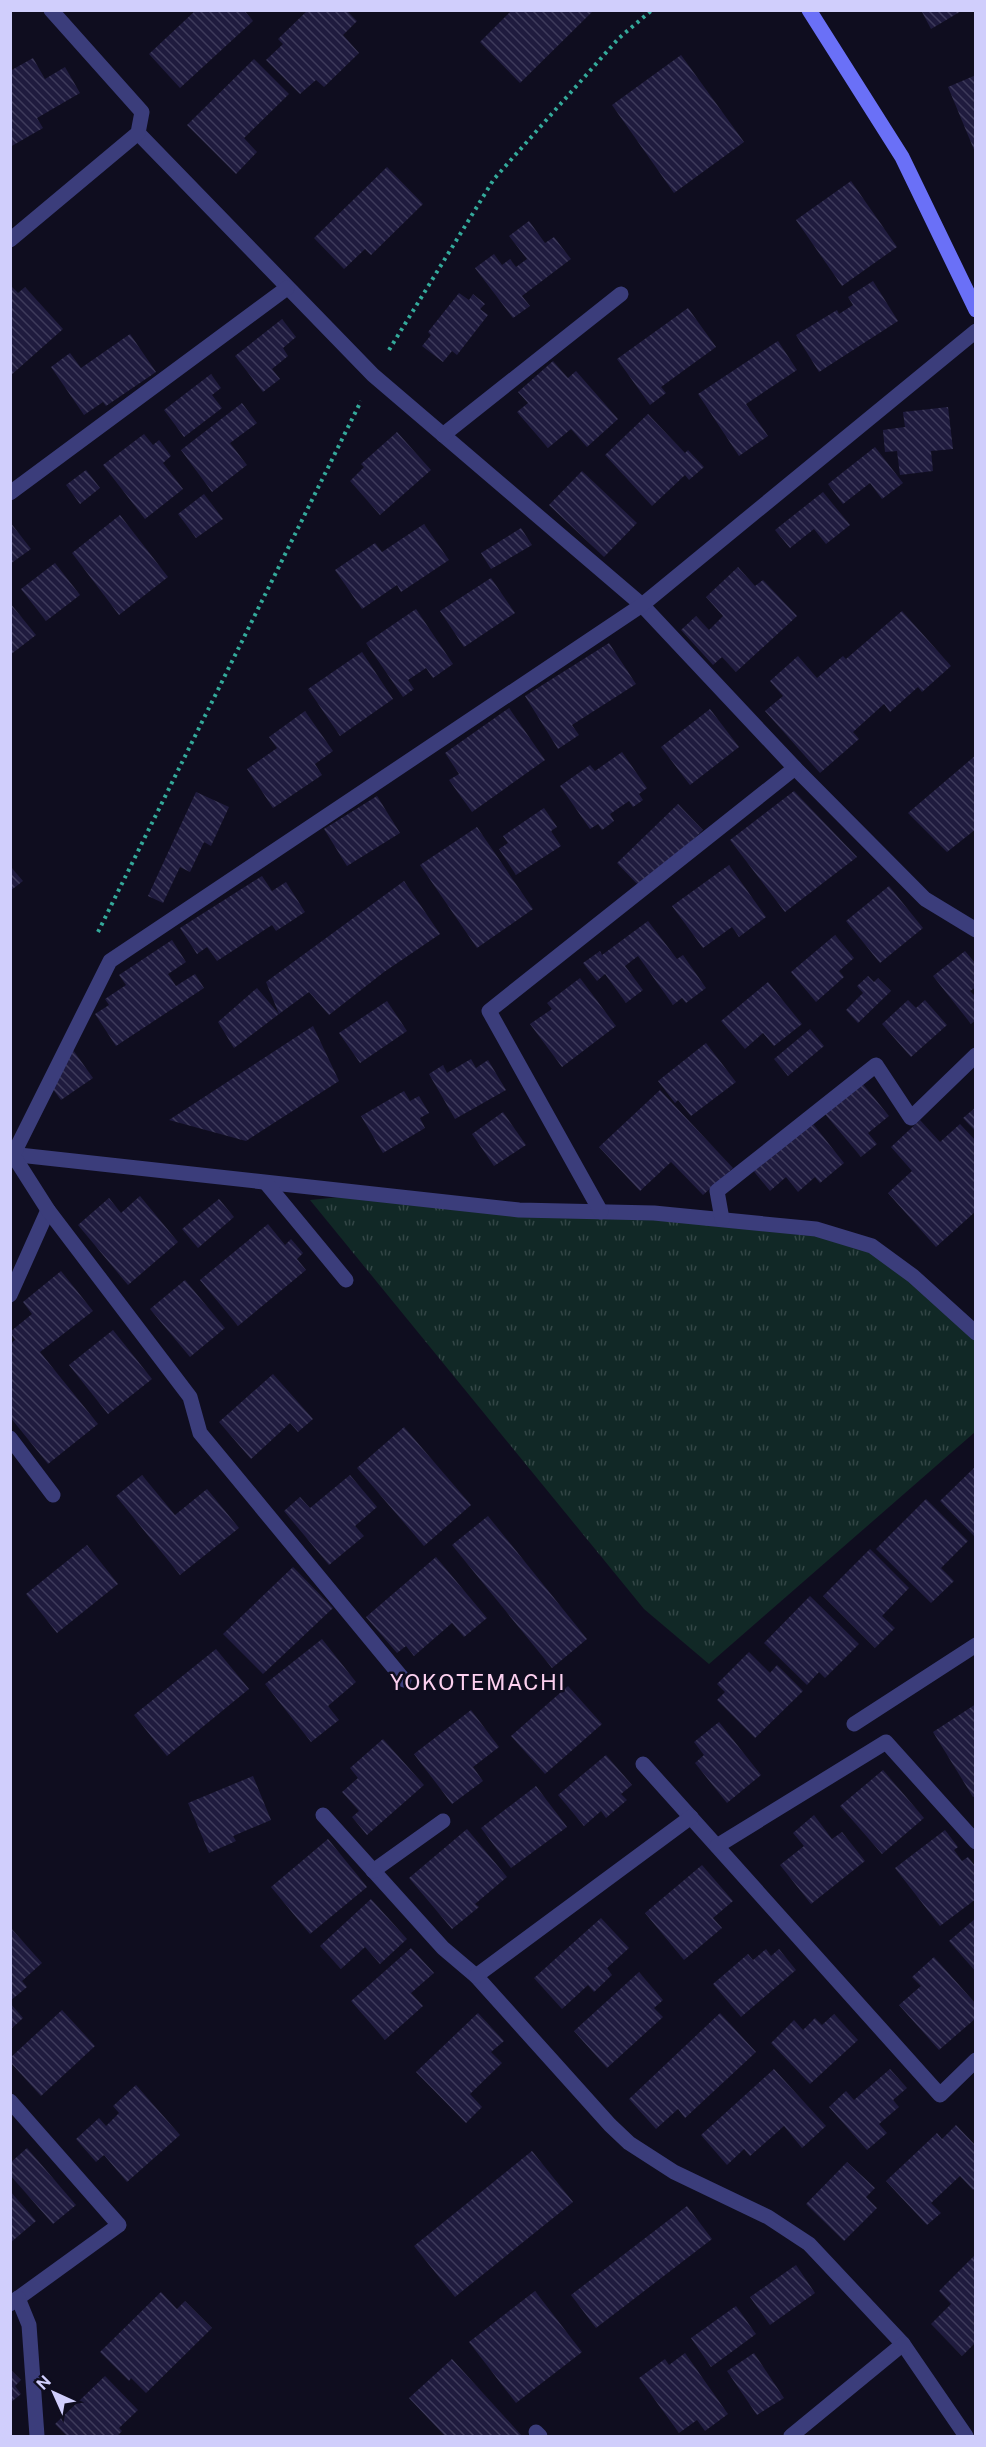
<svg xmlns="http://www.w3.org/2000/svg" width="986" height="2447" font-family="'Public Sans',sans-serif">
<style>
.grass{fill:url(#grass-tufts)}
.building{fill:url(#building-back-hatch)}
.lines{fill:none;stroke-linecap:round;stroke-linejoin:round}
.path{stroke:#34aa9b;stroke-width:4;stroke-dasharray:3 4.5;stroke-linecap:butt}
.lane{stroke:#3b3d7b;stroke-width:15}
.street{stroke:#3b3d7b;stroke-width:15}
.secondary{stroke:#6a70f7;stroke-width:15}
.labels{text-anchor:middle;stroke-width:5;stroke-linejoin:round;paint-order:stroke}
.quarter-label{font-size:22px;letter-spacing:1.5px;fill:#fcd0ef;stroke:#0f0d1f}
</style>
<defs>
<pattern id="grass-tufts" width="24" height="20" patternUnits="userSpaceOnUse" patternTransform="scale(1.5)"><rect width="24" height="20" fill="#112826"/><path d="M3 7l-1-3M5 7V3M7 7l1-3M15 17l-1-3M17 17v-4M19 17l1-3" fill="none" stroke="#334646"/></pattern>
<pattern id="building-back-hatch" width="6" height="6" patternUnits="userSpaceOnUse" patternTransform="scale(1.5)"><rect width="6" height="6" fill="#1f1b3e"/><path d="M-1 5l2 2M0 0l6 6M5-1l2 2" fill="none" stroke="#3e3b5b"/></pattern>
</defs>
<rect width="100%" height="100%" fill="#0f0d1f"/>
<path class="grass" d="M370,1194L831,1233L892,1261L975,1338V1432L709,1664L644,1609L310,1200Z"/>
<g class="building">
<path d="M196,10H244L253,21L180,88L149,54Z"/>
<path d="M308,10H346L357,21L343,35L359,53L324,87L316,80L300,94L266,60L283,44L278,39Z"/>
<path d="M512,10H594L520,83L480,42Z"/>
<path d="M921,10H963L931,29Z"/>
<path d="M681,55L744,142L674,193L612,105Z"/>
<path d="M33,58L45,79L65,67L80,93L37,118L43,128L10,147V71Z"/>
<path d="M254,59L289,94L244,138L257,152L236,174L187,125Z"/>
<path d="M976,75V152H975L948,87Z"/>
<path d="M387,167L423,204L371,255L365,249L344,269L314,238Z"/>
<path d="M851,181L897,247L842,286L796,220Z"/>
<path d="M529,221L545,243L554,237L571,259L522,296L530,306L513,318L475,268L494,254L502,265L510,259L516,267L527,259L509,236Z"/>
<path d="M873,281L898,321L819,372L796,335L837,310L839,314L853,305L848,297Z"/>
<path d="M10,285L18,293L25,287L63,329L10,376Z"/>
<path d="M459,293L469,300L473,294L485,304L480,309L488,315L457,355L452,351L443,362L422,346L431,335L428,332Z"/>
<path d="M688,308L716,347L661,387L666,393L650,405L617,359Z"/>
<path d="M282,319L296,337L283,348L288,356L272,369L280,379L263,392L235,356Z"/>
<path d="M130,334L156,372L106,406L103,402L84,415L51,367L70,353L81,368Z"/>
<path d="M778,341L797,370L746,404L768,436L739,456L698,394Z"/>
<path d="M553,361L568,378L576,371L618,419L587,447L571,429L548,448L517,412L528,403L518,392Z"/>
<path d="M211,374L221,388L212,395L222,408L184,437L164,410Z"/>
<path d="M242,403L257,423L230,443L247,465L212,492L181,450Z"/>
<path d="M948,407L953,449L931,451L933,471L900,475L897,451L885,452L883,430L905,427L903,412Z"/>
<path d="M648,414L685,453L688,450L704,467L689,480L685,475L652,506L605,455Z"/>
<path d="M397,432L431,470L380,515L350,481L364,467L361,464Z"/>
<path d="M144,434L153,445L159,440L171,456L163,463L183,489L145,519L103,465Z"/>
<path d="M875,447L903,483L882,499L870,483L843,504L828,484Z"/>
<path d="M86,470L100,488L80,504L66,485Z"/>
<path d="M582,471L637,523L604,557L549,505Z"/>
<path d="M823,492L850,525L826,544L814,529L790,548L775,530Z"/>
<path d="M204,494L223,519L196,538L178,514Z"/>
<path d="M120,515L168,577L119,615L72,553Z"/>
<path d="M10,522L31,549L10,564Z"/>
<path d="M424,524L449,560L401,592L397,585L362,609L335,570L375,543L382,552Z"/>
<path d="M521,528L532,545L491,569L481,553Z"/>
<path d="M55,563L80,595L46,621L21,589Z"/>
<path d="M738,567L755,586L763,580L797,616L736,672L722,657L713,665L681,630L696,616L709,630L723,616L706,597Z"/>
<path d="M491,578L515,613L464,647L440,611Z"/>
<path d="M10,603L36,635L10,655Z"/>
<path d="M416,609L453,664L433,678L426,668L408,680L414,689L403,697L366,643Z"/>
<path d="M902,611L951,666L922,692L918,687L890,712L884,704L853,732L859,739L820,773L765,711L783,696L770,681L798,656L817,678L843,656L846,659Z"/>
<path d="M609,643L636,684L572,725L579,735L558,749L525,696Z"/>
<path d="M362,652L393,699L340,736L308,689Z"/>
<path d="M509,708L545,760L472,812L449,780L459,774L445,753Z"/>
<path d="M710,709L739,747L690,785L661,747Z"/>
<path d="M305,711L333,751L315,764L322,775L273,808L247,769L277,748L269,737Z"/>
<path d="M622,752L647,788L639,794L643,800L633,807L629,801L610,814L614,821L602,830L598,824L590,829L560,786L590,765L595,771Z"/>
<path d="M976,755V829L947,852L908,813Z"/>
<path d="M794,791L857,857L785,912L730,840Z"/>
<path d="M196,792L229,807L211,846L204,842L190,872L180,867L163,903L148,896Z"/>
<path d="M377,796L400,833L347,866L324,829Z"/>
<path d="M678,804L703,830L642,889L617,863Z"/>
<path d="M544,808L557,827L551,831L561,846L516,875L499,849L508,843L503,836Z"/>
<path d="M477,827L533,909L477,948L420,865Z"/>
<path d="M729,865L766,917L739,937L732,927L703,948L672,906Z"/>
<path d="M10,866L23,881L10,891Z"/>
<path d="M262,876L272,891L286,882L305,912L276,931L272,925L217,961L207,947L197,954L180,928Z"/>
<path d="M404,881L440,934L384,972L329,1015L309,992L279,1014L266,982Z"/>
<path d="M889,886L923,928L880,963L846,921Z"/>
<path d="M648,921L677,959L683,955L706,988L686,1003L682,998L673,1005L638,956L625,966L643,990L626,1003L605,974L597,981L583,963L600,951L602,955Z"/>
<path d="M835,935L854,958L839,971L844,977L816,1002L791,972Z"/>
<path d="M172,940L186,962L168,974L176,986L195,974L204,988L116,1046L95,1014L109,1005L105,999L126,985L119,975Z"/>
<path d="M965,951L976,964V987L970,991L976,997V1020L971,1024L933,976Z"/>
<path d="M868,976L874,982L878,978L891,991L858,1023L846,1010L863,993L857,986Z"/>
<path d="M580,978L616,1026L562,1067L530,1024L552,1009L547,1003Z"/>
<path d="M768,982L802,1024L774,1046L763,1033L745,1049L721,1021Z"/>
<path d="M257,988L279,1014L234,1048L218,1022Z"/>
<path d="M908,1000L916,1008L925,1000L947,1025L911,1057L882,1024Z"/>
<path d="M387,1001L407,1031L360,1063L339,1033Z"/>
<path d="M313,1026L339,1081L246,1141L169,1120Z"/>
<path d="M810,1029L824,1046L788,1076L774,1059Z"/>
<path d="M706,1043L736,1082L691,1116L678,1100L675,1103L658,1081Z"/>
<path d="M73,1050L93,1078L61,1100L52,1088Z"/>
<path d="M471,1059L476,1068L488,1060L506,1090L455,1119L429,1074L443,1065L447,1073Z"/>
<path d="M862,1083L889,1116L868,1133L877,1144L861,1157L825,1114Z"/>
<path d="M660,1090L733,1168L703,1195L671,1162L640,1191L599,1147Z"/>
<path d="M404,1091L410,1101L419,1096L429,1113L420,1118L425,1128L383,1153L361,1116Z"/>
<path d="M976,1107V1132L963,1118Z"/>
<path d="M503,1112L526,1145L494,1166L472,1134Z"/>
<path d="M810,1120L844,1163L820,1183L815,1177L798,1192L786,1177L770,1191L751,1168Z"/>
<path d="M920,1120L940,1142L960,1124L976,1141V1211L936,1247L888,1193L912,1171L891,1147Z"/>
<path d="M140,1196L178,1242L128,1285L78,1225L109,1198L121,1213Z"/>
<path d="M219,1199L234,1217L198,1248L182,1229Z"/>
<path d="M268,1224L285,1245L291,1239L303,1253L297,1259L306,1270L238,1326L200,1280Z"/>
<path d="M61,1271L93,1311L40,1352L98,1424L48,1464L10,1417V1344L15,1340L10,1332L32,1314L23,1302Z"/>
<path d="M185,1280L225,1328L190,1357L150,1309Z"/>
<path d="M113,1330L152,1379L108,1414L69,1365Z"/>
<path d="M273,1374L313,1419L298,1432L290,1423L251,1459L219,1422Z"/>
<path d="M404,1427L471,1505L424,1546L357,1468Z"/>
<path d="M976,1466V1538L940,1501Z"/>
<path d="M142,1475L175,1515L207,1489L239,1528L180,1575L116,1496Z"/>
<path d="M350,1475L377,1507L355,1526L364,1536L329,1565L284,1511L300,1497L310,1508Z"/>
<path d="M926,1499L968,1541L941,1568L954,1581L931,1603L876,1549Z"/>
<path d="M488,1516L587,1639L552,1668L452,1545Z"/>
<path d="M87,1545L118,1584L57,1633L26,1594Z"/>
<path d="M870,1549L909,1588L882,1616L895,1628L875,1648L823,1596Z"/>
<path d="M436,1557L487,1618L464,1637L452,1623L414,1656L406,1646L397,1653L366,1617Z"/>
<path d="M293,1567L333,1608L263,1674L223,1634Z"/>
<path d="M810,1596L859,1644L825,1678L819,1672L807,1685L764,1643Z"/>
<path d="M322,1639L356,1682L328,1706L339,1720L311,1742L265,1684Z"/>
<path d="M216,1649L249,1689L167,1756L134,1715Z"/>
<path d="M749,1652L770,1673L777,1665L803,1691L755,1738L717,1700L725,1692L717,1684Z"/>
<path d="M568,1686L602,1724L545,1774L511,1736Z"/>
<path d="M976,1704V1796L973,1797L933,1732Z"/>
<path d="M471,1710L499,1747L473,1767L483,1781L452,1804L414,1754Z"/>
<path d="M719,1722L761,1775L727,1803L695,1763L704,1755L694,1742Z"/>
<path d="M383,1739L424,1785L367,1835L352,1817L359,1811L342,1792L358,1778L350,1768Z"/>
<path d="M606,1755L632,1785L621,1794L627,1800L606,1818L601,1811L584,1826L558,1795Z"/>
<path d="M883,1770L924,1818L882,1854L840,1806Z"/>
<path d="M253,1776L271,1820L233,1836L236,1841L209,1853L188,1803Z"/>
<path d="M536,1786L567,1827L511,1868L481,1828Z"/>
<path d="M814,1815L832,1839L842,1832L865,1861L811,1904L780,1865L804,1846L793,1833Z"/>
<path d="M467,1829L507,1877L475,1904L479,1907L452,1929L409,1878Z"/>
<path d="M945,1830L958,1847L954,1850L962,1861L968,1857L976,1867V1899L940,1926L895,1868Z"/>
<path d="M328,1839L367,1887L310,1934L271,1887Z"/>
<path d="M702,1865L733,1901L713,1918L722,1928L684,1960L645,1913Z"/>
<path d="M371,1899L407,1939L380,1964L365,1947L341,1969L320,1946Z"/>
<path d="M601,1918L629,1948L607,1968L612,1975L594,1992L588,1985L562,2009L534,1978Z"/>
<path d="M976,1918V1972L949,1941Z"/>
<path d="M10,1927L42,1963L22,1981L27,1987L10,2001Z"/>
<path d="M411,1948L434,1973L411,1993L423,2006L385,2040L351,2001Z"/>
<path d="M766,1949L771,1956L779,1949L796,1970L741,2017L713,1984L748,1954L753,1960Z"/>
<path d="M934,1957L976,2004V2018L939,2050L899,2005L921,1986L912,1977Z"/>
<path d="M639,1972L663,2000L654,2008L663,2017L607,2068L574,2031Z"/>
<path d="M10,2003L23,2018L10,2030Z"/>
<path d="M62,2010L95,2046L41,2096L10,2062V2058Z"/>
<path d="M478,2013L504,2041L491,2052L502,2063L470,2094L482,2107L466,2123L416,2072Z"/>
<path d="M720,2013L756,2052L685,2118L678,2109L656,2129L629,2099Z"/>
<path d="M834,2014L858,2040L810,2084L771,2043L794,2020L803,2030L815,2018L822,2025Z"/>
<path d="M774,2069L826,2126L802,2148L784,2126L750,2156L744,2149L727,2165L701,2135Z"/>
<path d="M890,2069L907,2088L893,2100L899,2107L879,2124L887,2133L867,2150L829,2107L846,2091L854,2100Z"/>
<path d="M136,2085L180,2135L127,2182L104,2155L96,2162L76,2139L99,2118L106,2126L119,2113L113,2106Z"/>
<path d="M956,2125L976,2146V2187L973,2190L960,2176L931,2203L941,2213L927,2225L886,2181L937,2133L942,2139Z"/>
<path d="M27,2148L76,2205L53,2224L10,2175V2163Z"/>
<path d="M532,2151L573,2202L455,2297L414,2246Z"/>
<path d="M847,2162L875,2188L866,2197L877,2208L844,2241L806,2204Z"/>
<path d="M10,2191L36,2221L10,2243Z"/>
<path d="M687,2206L712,2239L596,2328L571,2295Z"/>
<path d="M976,2254V2342L962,2356L931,2324L951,2304L939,2291Z"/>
<path d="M796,2265L815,2293L770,2325L750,2297Z"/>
<path d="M535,2291L582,2352L516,2403L469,2342Z"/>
<path d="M161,2292L177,2309L185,2301L212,2328L146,2393L131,2378L129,2381L100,2352Z"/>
<path d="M736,2306L756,2334L711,2367L691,2338Z"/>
<path d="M685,2353L728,2414L705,2431L697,2420L679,2433L639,2378L665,2359L669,2365Z"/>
<path d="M754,2353L784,2398L757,2415L727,2371Z"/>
<path d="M452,2359L522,2436H445L409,2398Z"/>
<path d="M10,2369L21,2380L15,2386L21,2394L10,2403Z"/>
<path d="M105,2376L138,2410L119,2428L122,2431L117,2436H67L55,2424Z"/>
</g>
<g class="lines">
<g class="path">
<path d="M389,350L494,179L619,38L652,10"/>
<path d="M98,932L361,401"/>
</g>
<path class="lane" d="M536,2432L540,2436"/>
<g class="street">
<path d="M138,133L373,375L642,605L795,768L925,899L976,930"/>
<path d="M10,240L138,133L142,112L51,10"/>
<path d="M443,435L621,294"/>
<path d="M10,493L287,288"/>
<path d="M10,1154L519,1210L654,1213L816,1229L872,1246L913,1276L976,1333"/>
<path d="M266,1183L346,1280"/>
<path d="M601,1212L489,1011L795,768"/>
<path d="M722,1219L717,1191L876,1065L911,1118L976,1055"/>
<path d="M10,1295L48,1210"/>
<path d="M10,1438L53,1495"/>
<path d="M404,1680L200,1433L190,1397L48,1210L13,1155L110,961L642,605L976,331"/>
<path d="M854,1724L976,1645"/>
<path d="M643,1764L940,2095L976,2060"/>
<path d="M323,1815L443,1948L476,1976L610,2125L629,2143L674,2172L768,2217L809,2244L903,2344L966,2436"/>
<path d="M717,1846L886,1742L976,1842"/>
<path d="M373,1871L443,1821"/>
<path d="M476,1976L691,1817"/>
<path d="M10,2101L119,2225L10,2304"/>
<path d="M18,2298L29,2325L37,2436"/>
<path d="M791,2436L903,2344"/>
</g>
<path class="secondary" d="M809,10L902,157L976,310"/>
</g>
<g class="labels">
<g class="quarter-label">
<text x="478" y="1690">YOKOTEMACHI</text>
</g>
</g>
<rect width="986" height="2447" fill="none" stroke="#d0cefc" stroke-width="24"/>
<g transform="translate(54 2393) rotate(315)" stroke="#0f0d1f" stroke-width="4.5" paint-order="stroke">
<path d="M0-4.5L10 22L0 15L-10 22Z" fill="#d0cefc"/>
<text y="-9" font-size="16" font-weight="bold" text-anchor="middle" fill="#d0cefc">N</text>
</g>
</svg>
